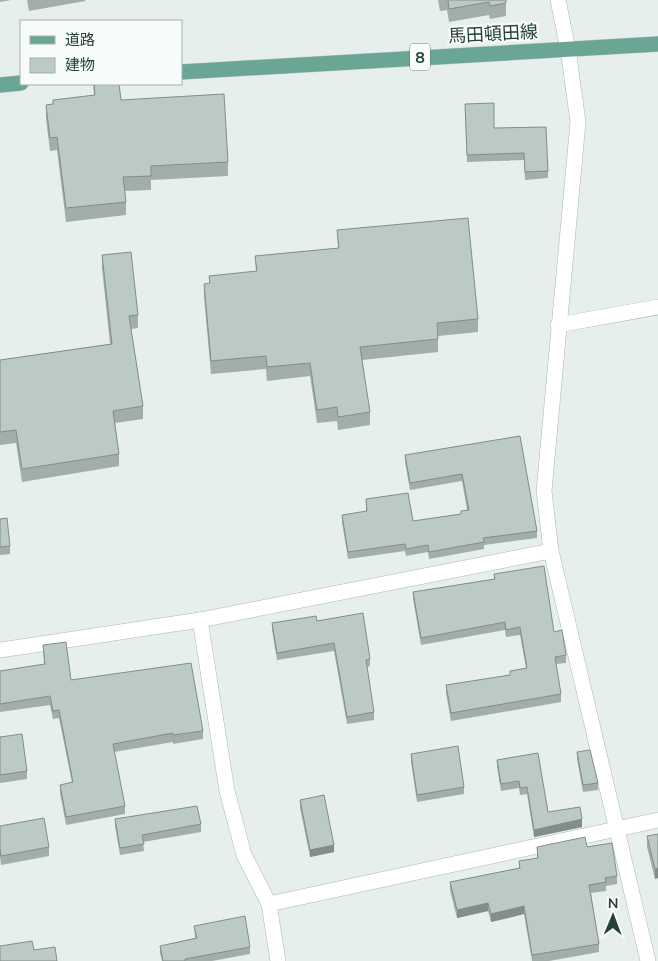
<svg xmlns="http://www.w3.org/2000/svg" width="658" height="961" font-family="Mulish,'Noto Sans JP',sans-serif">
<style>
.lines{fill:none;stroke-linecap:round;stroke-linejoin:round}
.minor-casing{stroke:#a8b8b2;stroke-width:16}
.tertiary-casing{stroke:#a8b8b2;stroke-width:16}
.primary-casing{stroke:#c2cac8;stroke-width:16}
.minor{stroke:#fff;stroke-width:15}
.tertiary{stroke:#fff;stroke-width:15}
.primary{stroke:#6aa596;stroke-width:15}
.wall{fill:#a1aea9}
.shaded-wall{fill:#838d89}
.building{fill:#bbcac4;stroke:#838d89}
.labels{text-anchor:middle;stroke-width:4.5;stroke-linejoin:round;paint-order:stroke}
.shield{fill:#f7fbf9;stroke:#637a73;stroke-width:1}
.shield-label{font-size:16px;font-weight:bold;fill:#24423a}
.street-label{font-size:18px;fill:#24423a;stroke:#f7fbf9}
</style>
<rect width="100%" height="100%" fill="#e6efeb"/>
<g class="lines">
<defs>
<g id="minor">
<path d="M558,325L658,307"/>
<path d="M200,620L227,791L244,855L269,904L278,961"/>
<path d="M0,650L200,620L551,551"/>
<path d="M269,904L658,820"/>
</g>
<path id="tertiary" d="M558,0L568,49L578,122L544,491L551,551L648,961"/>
<g id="primary">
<path d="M181,72L658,44"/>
<path d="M0,85L21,83"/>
</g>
</defs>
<use href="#minor" class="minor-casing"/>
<use href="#tertiary" class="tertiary-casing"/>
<use href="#primary" class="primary-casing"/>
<use href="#minor" class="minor"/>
<use href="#tertiary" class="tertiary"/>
<use href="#primary" class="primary"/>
</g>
<g class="wall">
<path d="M0,0H11L0,2Z"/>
<path d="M27,0H85V1L29,11Z"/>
<path d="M438,0H506V16L490,19L489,15L449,22L447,10L440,11Z"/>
<path d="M93,84H119L121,100L228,162V176L151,180V190L124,191L126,202V215L66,222L57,150L50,151L46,119V105L53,104V100L94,95Z"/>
<path d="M465,104L548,171V178L525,180L524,160L467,162Z"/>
<path d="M337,230L478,319V332L438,336V352L362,360L370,412V425L338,430L337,421L317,423L310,376L267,381L266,369L211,374L204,297V284L209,283V276L256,272L255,256L338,248Z"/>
<path d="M102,255L138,315V328L131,329L143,406V419L115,423L119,454V466L22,482L16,443L0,445V360L110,344L102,268Z"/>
<path d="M520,436L537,531V538L484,545V549L429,559L428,552L406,556L405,551L348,559L342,522V515L366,511V499L413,521L461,514V511L467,510L462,481L410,490L405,462V455Z"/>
<path d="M0,519L10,546V554L0,555Z"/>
<path d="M494,574L554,632L566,655V663L556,664L561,694V702L451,721L446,693V685L510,675V671L526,668L520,635L506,637L505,630L421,645L413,599V592L494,579Z"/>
<path d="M317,621L370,659V666L367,667L374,712V720L347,724L334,651L277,660L272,630V623Z"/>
<path d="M43,645L71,680L203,731V739L173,744V742L114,752L125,806V814L66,825L60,793V785L72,783L59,718L53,719L50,705L0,712V671L44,664Z"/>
<path d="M0,737L27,771V779L0,783Z"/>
<path d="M577,752L598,783V790L583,792L577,759Z"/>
<path d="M538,753L548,812L582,827L534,837L527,794L520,795L519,788L501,791L497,767V760Z"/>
<path d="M411,754L464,787V794L417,802L411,762Z"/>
<path d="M300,800L334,852L310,857L300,808Z"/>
<path d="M115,819L201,824V832L143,842L144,851L120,855L115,826Z"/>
<path d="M0,826L49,847V856L1,865L0,857Z"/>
<path d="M658,834V878L655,879L647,847V836Z"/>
<path d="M537,847H587L617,876V884L606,886V891L591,893L599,944V952L549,961H532L524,914L491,922L488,911L457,918L450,890V882L519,868V861L537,859Z"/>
<path d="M194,926L250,947V954L212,961H162L160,953V946L195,938Z"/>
</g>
<g class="shaded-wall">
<path d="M582,819V827L534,837V830Z"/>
<path d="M334,845V852L310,857V850Z"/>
<path d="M658,868V878L655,879V869Z"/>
<path d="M488,903V911L457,918V910Z"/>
<path d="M524,906V914L491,922V914Z"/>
</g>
<g class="building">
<path d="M448,0H506V3L490,6L489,2L449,9Z"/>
<path d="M94,84H119L121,100L224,94L228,162L151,166V176L123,177L126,202L66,208L57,137L50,138L46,105L53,104V100L95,95Z"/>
<path d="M494,103V128L546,127L548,171L525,172L524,153L467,155L465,104Z"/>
<path d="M468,218L478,319L437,323L438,339L360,347L370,412L338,417L337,407L317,410L310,363L267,367L266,356L211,361L204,284L210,283L209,276L257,271L255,256L339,248L337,230Z"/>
<path d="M131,252L138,315L129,316L143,406L113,411L119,454L22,469L16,430L0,432V360L112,344L102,255Z"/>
<path d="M520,436L537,531L483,538L484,542L429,552L428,545L406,549L405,544L348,552L342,515L367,511L366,499L408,493L413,521L461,514V511L469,510L462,474L410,483L405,455Z"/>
<path d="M7,518L10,546L0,547V519Z"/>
<path d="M544,566L554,632L562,630L566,655L555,657L561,694L451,713L446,685L510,675V671L527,668L520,627L506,630L505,622L421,638L413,592L495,579L494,574Z"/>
<path d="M363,613L370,659L366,660L374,712L347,717L334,643L277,653L272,623L316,616L317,621Z"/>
<path d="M66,642L71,680L191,663L203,731L173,735V733L113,744L125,806L66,817L60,785L73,782L59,710L53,711L50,696L0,704V671L45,664L43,645Z"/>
<path d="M22,734L27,771L0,775V737Z"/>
<path d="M458,746L464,787L417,795L411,754Z"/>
<path d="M590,750L598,783L583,785L577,752Z"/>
<path d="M538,753L548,812L580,807L582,819L534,830L527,787L520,788L519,781L501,784L497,760Z"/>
<path d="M324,795L334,845L310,850L300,800Z"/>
<path d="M197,806L201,824L142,835L144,844L120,848L115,819Z"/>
<path d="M44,818L49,847L1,856L0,848V826Z"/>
<path d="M658,834V868L655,869L647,836Z"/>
<path d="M585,837L587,847L612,843L617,876L605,878L606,882L589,885L599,944L532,955L524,906L491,914L488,903L457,910L450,882L520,868L519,861L538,858L537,847Z"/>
<path d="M245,916L250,947L185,959V961H163L160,946L197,938L194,926Z"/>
<path d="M32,941L34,950L55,947L57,961H0V946Z"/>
</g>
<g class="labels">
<rect class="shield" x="410" y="43.5" width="20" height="27" rx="4"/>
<g class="shield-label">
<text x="420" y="63">8</text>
</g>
<g class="street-label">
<text transform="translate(493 34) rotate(-3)" y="6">馬田頓田線</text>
</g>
</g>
<rect x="20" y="20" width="162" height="65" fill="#f7fbf9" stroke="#a3b1ad"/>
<rect x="30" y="36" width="25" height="8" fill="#6aa596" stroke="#a3b1ad"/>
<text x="65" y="45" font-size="15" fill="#24423a">道路</text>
<rect x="30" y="58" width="25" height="15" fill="#bbcac4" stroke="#a3b1ad"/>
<text x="65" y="70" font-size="15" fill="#24423a">建物</text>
<g transform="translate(613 916) rotate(1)" stroke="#f7fbf9" stroke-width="4" paint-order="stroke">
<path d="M0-4L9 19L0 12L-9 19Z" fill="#24423a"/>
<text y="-8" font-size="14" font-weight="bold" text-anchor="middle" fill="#24423a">N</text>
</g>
</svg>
